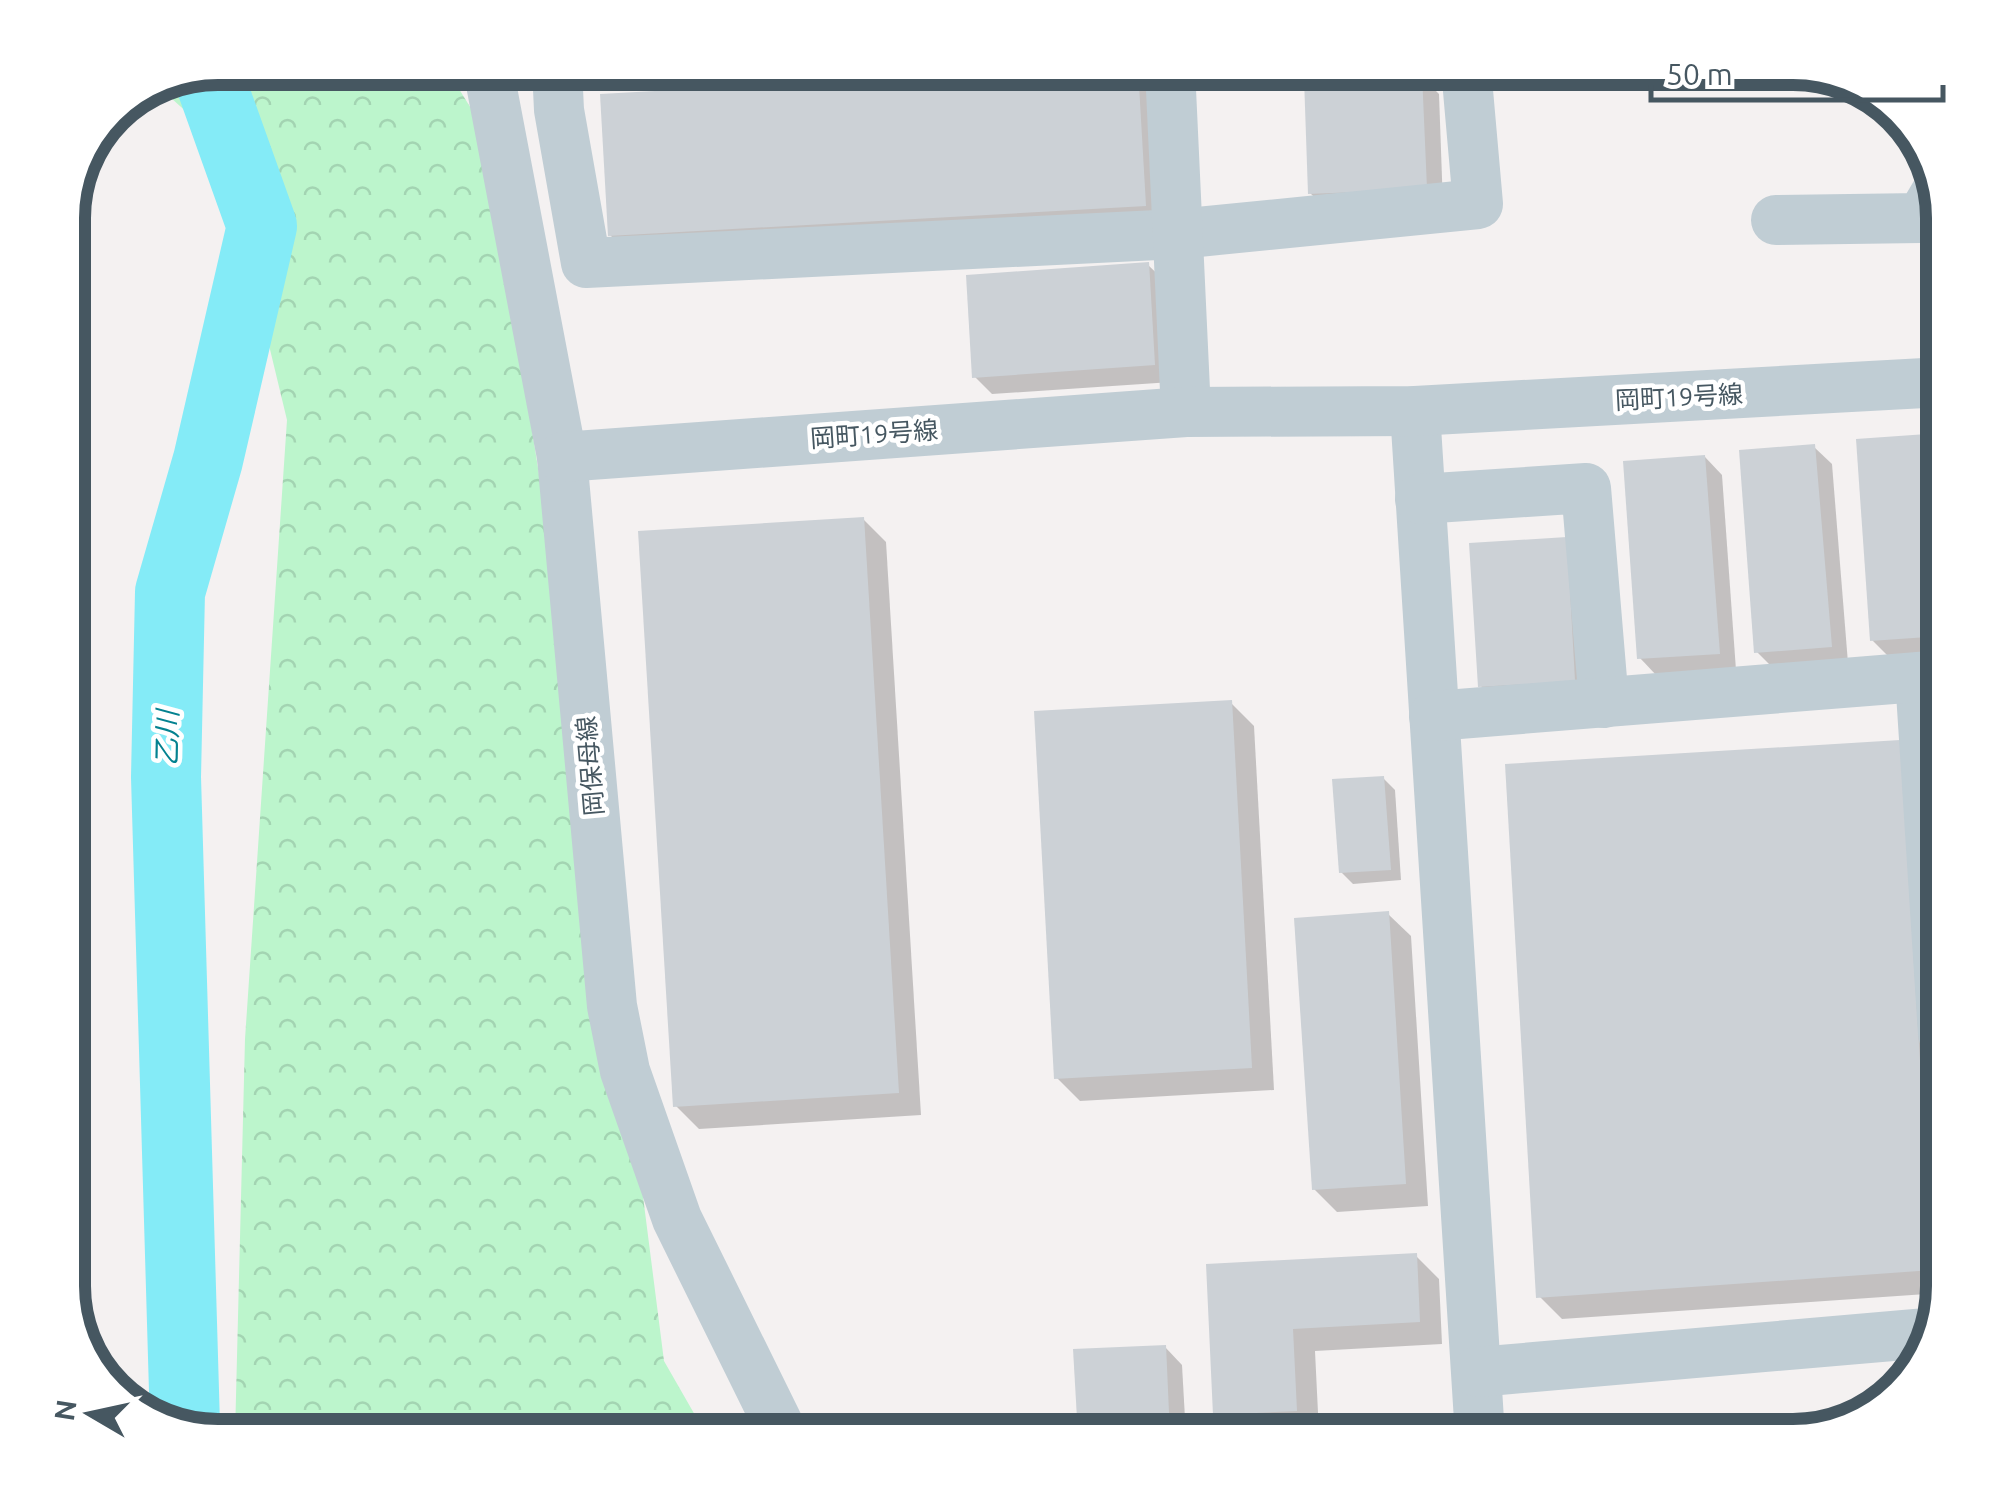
<svg xmlns="http://www.w3.org/2000/svg" width="2011" height="1504" font-family="Ubuntu,'Noto Sans JP',sans-serif">
<style>
.forest{fill:url(#forest-crowns)}
.shadow{fill:#0003}
.lines{fill:none;stroke-linecap:round;stroke-linejoin:round}
.river{stroke:#84ebf7;stroke-width:70}
.building{fill:#ccd1d6}
.minor{stroke:#c0cdd4;stroke-width:50}
.labels{text-anchor:middle;stroke-width:9;stroke-linejoin:round;paint-order:stroke}
.street-label{font-size:25px;fill:#465761;stroke:#fff}
.water-label{font-size:28px;font-style:italic;fill:#048290;stroke:#fff}
.rim{fill:none;stroke:#465761;stroke-width:12}
</style>
<defs>
<pattern id="forest-crowns" width="20" height="18" patternUnits="userSpaceOnUse" patternTransform="scale(2.5)"><rect width="20" height="18" fill="#bcf5cc"/><path d="M2 6a3 3 0 1 1 6 0M12 15a3 3 0 1 1 6 0" fill="none" stroke="#a3d4b2"/></pattern>
</defs>
<rect width="100%" height="100%" fill="#f4f1f1"/>
<path class="forest" d="M218,68H446L485,131L602,875L664,1361L707,1436H235L245,1039L287,420L220,142L161,89Z"/>
<g class="shadow">
<path d="M584,68H640L588,71Z"/>
<path d="M1138,68L1160,90L1168,228L633,258L610,235L603,96Z"/>
<path d="M1421,76L1439,94L1443,206L1328,210L1310,193Z"/>
<path d="M1148,265L1166,282L1172,382L992,394L975,377Z"/>
<path d="M1926,437L1943,454V654L1890,658L1872,640Z"/>
<path d="M1814,447L1832,464L1848,663L1774,669L1757,652Z"/>
<path d="M1705,457L1722,475L1736,670L1657,676L1640,658Z"/>
<path d="M863,519L886,542L921,1115L699,1129L676,1106Z"/>
<path d="M1566,540L1592,698L1498,704L1481,686Z"/>
<path d="M1231,703L1254,726L1274,1090L1080,1101L1057,1078Z"/>
<path d="M1922,765L1943,1111L1941,1293L1562,1319L1539,1296Z"/>
<path d="M1383,778L1395,790L1401,880L1353,884L1341,872Z"/>
<path d="M1388,914L1411,936L1428,1206L1337,1212L1314,1189Z"/>
<path d="M1416,1256L1439,1279L1442,1344L1315,1351L1319,1433L1238,1436L1216,1414L1208,1267Z"/>
<path d="M1165,1347L1182,1365L1186,1436H1080L1076,1351Z"/>
</g>
<g class="lines">
<path class="river" d="M185,1425L166,777L170,592L208,460L262,226L207,72"/>
</g>
<g class="building">
<path d="M1078,68H1138L1146,206L608,236L600,94Z"/>
<path d="M1422,74L1427,189L1308,194L1304,78Z"/>
<path d="M1149,262L1155,365L972,378L966,275Z"/>
<path d="M1927,434L1942,636L1870,641L1856,439Z"/>
<path d="M1815,444L1832,647L1754,653L1739,450Z"/>
<path d="M1705,455L1720,654L1637,659L1623,461Z"/>
<path d="M864,517L899,1093L673,1107L638,531Z"/>
<path d="M1567,537L1575,681L1478,687L1469,543Z"/>
<path d="M1232,700L1252,1068L1054,1079L1034,711Z"/>
<path d="M1900,740L1933,1270L1536,1298L1505,764Z"/>
<path d="M1384,776L1391,870L1339,873L1332,779Z"/>
<path d="M1389,911L1406,1184L1312,1190L1294,918Z"/>
<path d="M1417,1253L1420,1322L1293,1329L1297,1411L1213,1415L1206,1264Z"/>
<path d="M1166,1345L1170,1436H1078L1073,1349Z"/>
</g>
<g class="lines">
<g class="minor">
<path d="M488,68L562,457L612,1006L625,1071L677,1219L784,1436"/>
<path d="M557,68L559,110L586,263L1178,234L1478,204L1466,68"/>
<path d="M1170,68L1186,412"/>
<path d="M1776,220L1921,218L1937,191"/>
<path d="M1415,411L1480,1436"/>
<path d="M562,457L1186,412L1415,411L1943,382"/>
<path d="M1420,499L1586,488L1604,703"/>
<path d="M1920,677L1943,1034"/>
<path d="M1434,716L1943,675"/>
<path d="M1477,1372L1927,1333"/>
</g>
</g>
<g class="labels">
<g class="street-label">
<text transform="translate(1679 397) rotate(-3)" y="9">岡町19号線</text>
<text transform="translate(874 434) rotate(-4)" y="9">岡町19号線</text>
<text transform="translate(590 766) rotate(-95)" y="9">岡保母線</text>
</g>
<g class="water-label">
<text transform="translate(167 738) rotate(-89)" y="10">乙川</text>
</g>
</g>
<path d="M0 0H2011V1504H0ZM218 85H1793A133 133 0 0 1 1926 218V1286A133 133 0 0 1 1793 1419H218A133 133 0 0 1 85 1286V218A133 133 0 0 1 218 85Z" fill="#fff" fill-rule="evenodd"/>
<path class="rim" d="M218 85H1793A133 133 0 0 1 1926 218V1286A133 133 0 0 1 1793 1419H218A133 133 0 0 1 85 1286V218A133 133 0 0 1 218 85Z"/>
<g transform="translate(90 1414) rotate(279)" stroke="#ffffff" stroke-width="8" paint-order="stroke">
<path d="M0-8L18 38L0 25L-18 38Z" fill="#465761"/>
<text y="-15" font-size="28" font-weight="bold" text-anchor="middle" fill="#465761">N</text>
</g>
<path d="M1651 85v15h292v-15" fill="none" stroke="#465761" stroke-width="5"/>
<text x="1666" y="85" font-size="30" fill="#465761" stroke="#ffffff" stroke-width="8" paint-order="stroke">50 m</text>
</svg>
